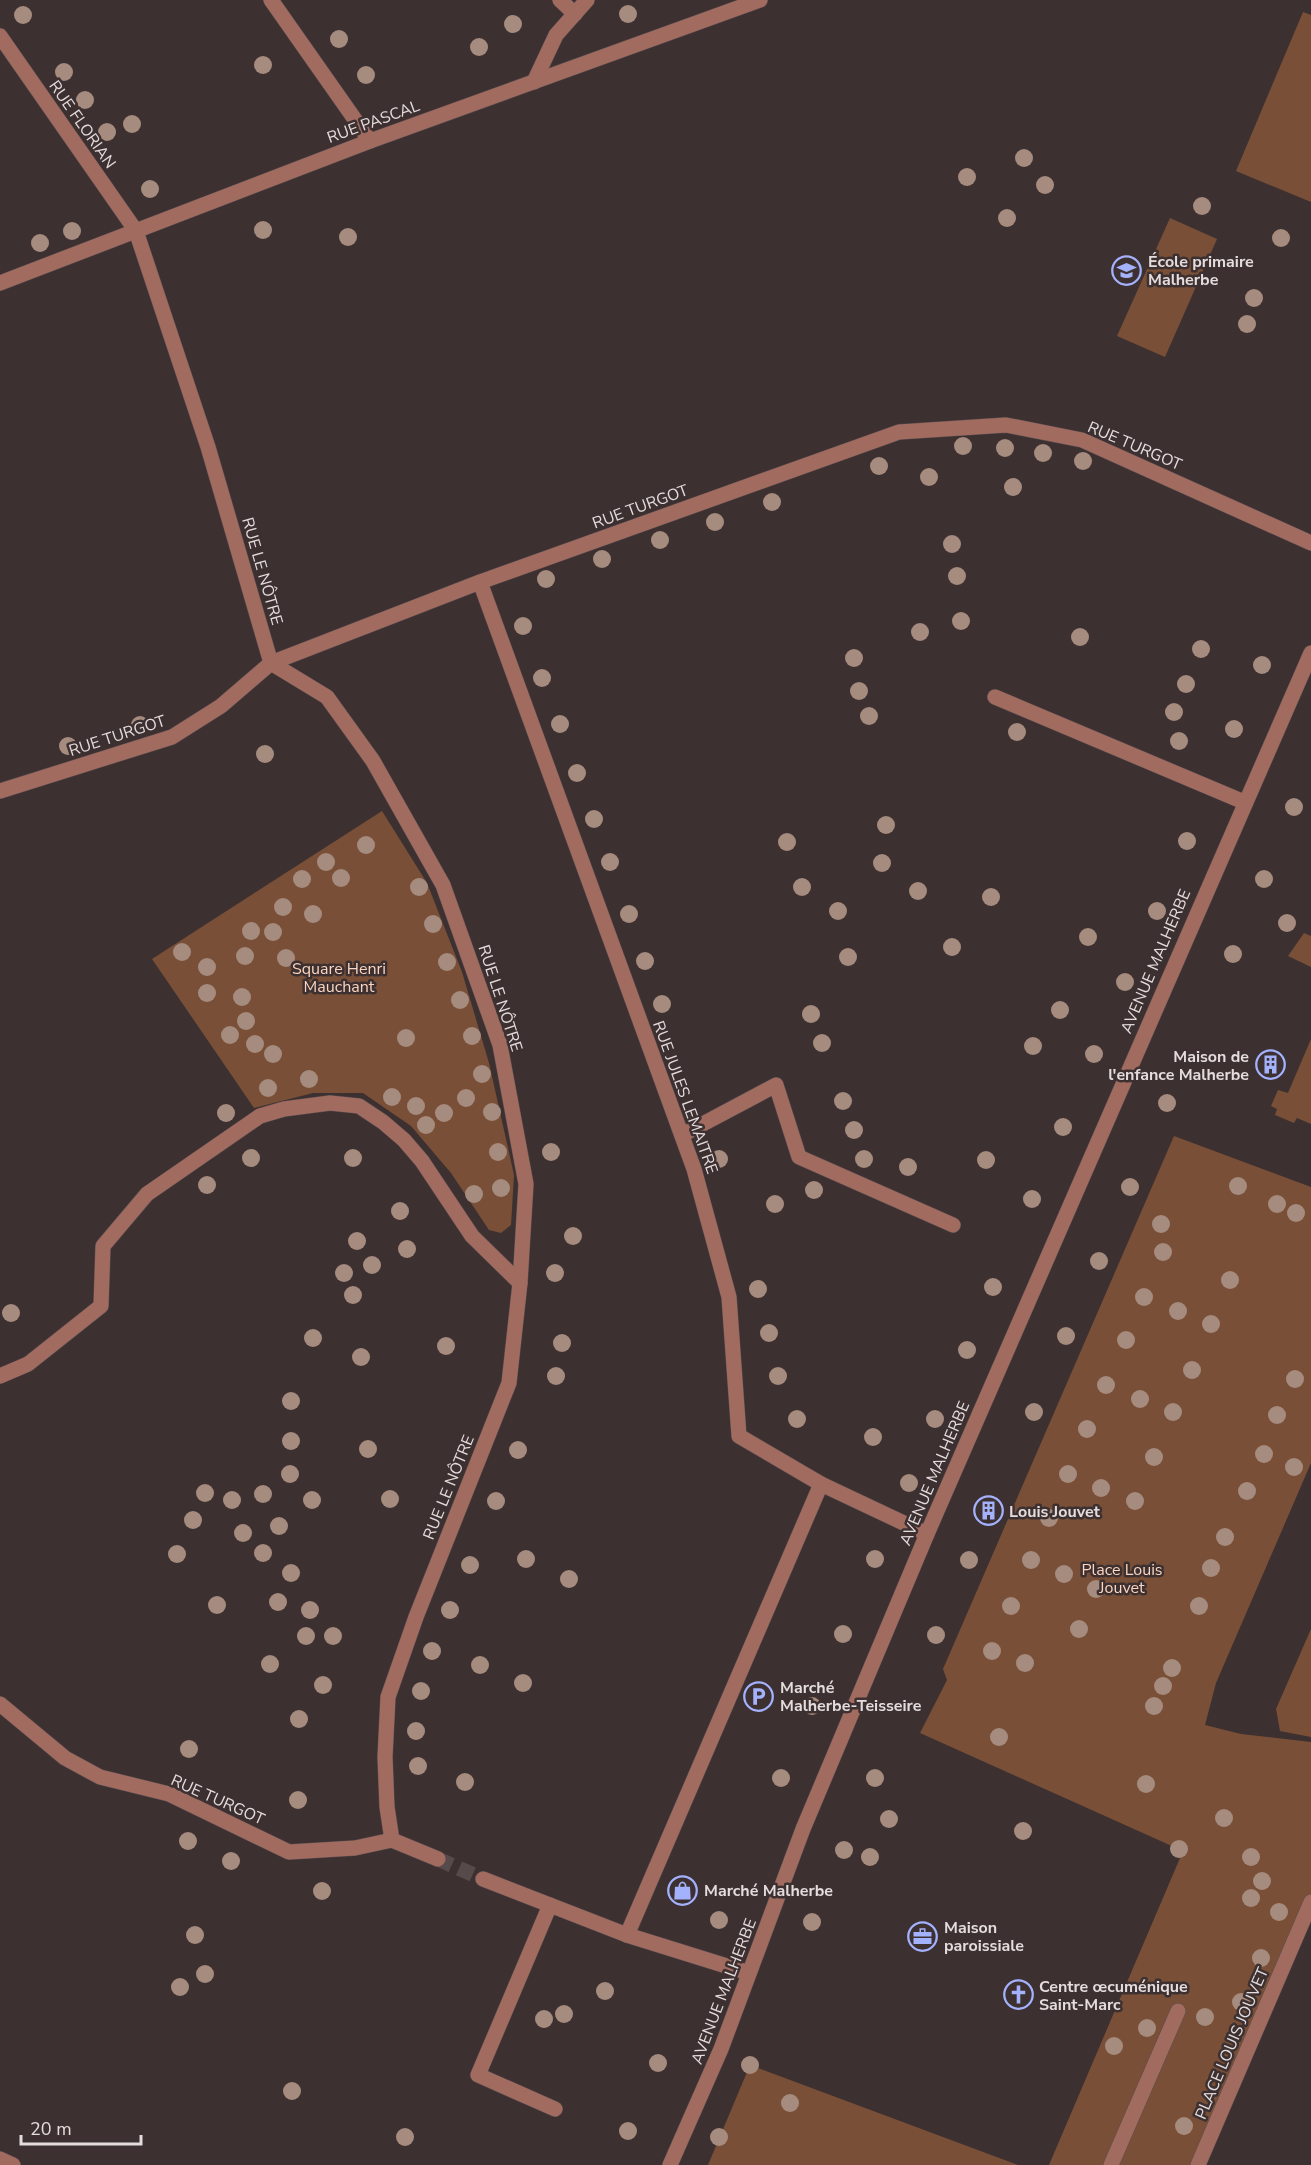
<svg xmlns="http://www.w3.org/2000/svg" width="1311" height="2165" font-family="'Nunito Sans',sans-serif">
<style>
.green{fill:#795037}
.lines{fill:none;stroke-linecap:round;stroke-linejoin:round}
.minor-tunnel{stroke:#564a4b;stroke-width:15;stroke-dasharray:15 8;stroke-linecap:butt}
.minor-casing{stroke:#584c4d;stroke-width:16}
.minor{stroke:#a16b60;stroke-width:15}
.tree{fill:#a68b7f}
.labels{text-anchor:middle;stroke-width:5;stroke-linejoin:round;paint-order:stroke}
.street-label{font-size:16px;fill:#e5dcdd;stroke:#3d3031}
.poi-label{font-size:16px;font-weight:bold;fill:#e5dcdd;stroke:#3d3031;text-anchor:start}
.park-label{font-size:16px;fill:#fbd5bf;stroke:#3d3031}
</style>
<rect width="100%" height="100%" fill="#3d3031"/>
<g class="green">
<path d="M1303,12L1311,15V202L1236,171Z"/>
<path d="M1170,218L1217,239L1165,357L1117,336Z"/>
<path d="M382,811L427,883L462,972L489,1063L514,1175L511,1225L501,1233L489,1230L451,1173L411,1126L363,1093H313L254,1108L152,959Z"/>
<path d="M1304,933L1311,936V967L1288,956Z"/>
<path d="M1311,1039V1124L1297,1118L1294,1123L1275,1115L1277,1109L1271,1106L1278,1090L1288,1093Z"/>
<path d="M1174,1136L1311,1187V1463L1216,1683L1205,1725L1241,1734L1311,1742V1897L1196,2165H1049L1183,1851L920,1733L947,1680L943,1669Z"/>
<path d="M1311,1629V1737L1280,1731L1276,1709Z"/>
<path d="M750,2065L1018,2165H708Z"/>
</g>
<g class="lines">
<path class="minor-tunnel" d="M438,1859L483,1879"/>
<defs>
<g id="minor">
<path d="M271,0L370,141"/>
<path d="M560,0L575,14"/>
<path d="M0,36L136,231L208,447L271,663L327,697L373,761L443,885L500,1045L526,1184L520,1283L509,1383L416,1617L388,1697L385,1757L387,1807L392,1840"/>
<path d="M534,82L556,35L587,0"/>
<path d="M0,283L370,141L760,0"/>
<path d="M480,582L694,1169L729,1297L739,1436L821,1484L927,1534"/>
<path d="M995,697L1244,802"/>
<path d="M0,791L172,737L221,706L271,663L480,582L899,432L1006,425L1082,440L1311,543"/>
<path d="M682,1135L776,1085L799,1157L953,1225"/>
<path d="M0,1376L28,1364L101,1306L103,1246L147,1194L260,1116L284,1109L330,1103L359,1106L383,1122L404,1140L422,1161L472,1236L520,1283"/>
<path d="M0,1704L65,1758L100,1777L169,1794L289,1852L355,1848L392,1840L438,1859"/>
<path d="M483,1879L627,1935L749,1973"/>
<path d="M550,1905L478,2075L555,2109"/>
<path d="M627,1935L821,1484"/>
<path d="M0,2159L13,2165"/>
<path d="M670,2165L721,2049L803,1829L927,1534L1311,653"/>
<path d="M1111,2165L1178,2011"/>
<path d="M1198,2165L1311,1902"/>
</g>
</defs>
<use href="#minor" class="minor-casing"/>
<use href="#minor" class="minor"/>
</g>
<g class="tree">
<circle cx="628" cy="14" r="9"/>
<circle cx="23" cy="15" r="9"/>
<circle cx="513" cy="24" r="9"/>
<circle cx="339" cy="39" r="9"/>
<circle cx="479" cy="47" r="9"/>
<circle cx="263" cy="65" r="9"/>
<circle cx="64" cy="72" r="9"/>
<circle cx="366" cy="75" r="9"/>
<circle cx="85" cy="100" r="9"/>
<circle cx="132" cy="124" r="9"/>
<circle cx="107" cy="132" r="9"/>
<circle cx="1024" cy="158" r="9"/>
<circle cx="967" cy="177" r="9"/>
<circle cx="1045" cy="185" r="9"/>
<circle cx="150" cy="189" r="9"/>
<circle cx="1202" cy="206" r="9"/>
<circle cx="1007" cy="218" r="9"/>
<circle cx="263" cy="230" r="9"/>
<circle cx="72" cy="231" r="9"/>
<circle cx="348" cy="237" r="9"/>
<circle cx="1281" cy="238" r="9"/>
<circle cx="40" cy="243" r="9"/>
<circle cx="1254" cy="298" r="9"/>
<circle cx="1247" cy="324" r="9"/>
<circle cx="963" cy="446" r="9"/>
<circle cx="1005" cy="448" r="9"/>
<circle cx="1043" cy="453" r="9"/>
<circle cx="1083" cy="461" r="9"/>
<circle cx="879" cy="466" r="9"/>
<circle cx="929" cy="477" r="9"/>
<circle cx="1013" cy="487" r="9"/>
<circle cx="772" cy="502" r="9"/>
<circle cx="715" cy="522" r="9"/>
<circle cx="660" cy="540" r="9"/>
<circle cx="952" cy="544" r="9"/>
<circle cx="602" cy="559" r="9"/>
<circle cx="957" cy="576" r="9"/>
<circle cx="546" cy="579" r="9"/>
<circle cx="961" cy="621" r="9"/>
<circle cx="523" cy="626" r="9"/>
<circle cx="920" cy="632" r="9"/>
<circle cx="1080" cy="637" r="9"/>
<circle cx="1201" cy="649" r="9"/>
<circle cx="854" cy="658" r="9"/>
<circle cx="1262" cy="665" r="9"/>
<circle cx="542" cy="678" r="9"/>
<circle cx="1186" cy="684" r="9"/>
<circle cx="859" cy="691" r="9"/>
<circle cx="1174" cy="712" r="9"/>
<circle cx="869" cy="716" r="9"/>
<circle cx="560" cy="724" r="9"/>
<circle cx="140" cy="725" r="9"/>
<circle cx="1234" cy="729" r="9"/>
<circle cx="1017" cy="732" r="9"/>
<circle cx="1179" cy="741" r="9"/>
<circle cx="68" cy="746" r="9"/>
<circle cx="265" cy="754" r="9"/>
<circle cx="577" cy="773" r="9"/>
<circle cx="1294" cy="807" r="9"/>
<circle cx="594" cy="819" r="9"/>
<circle cx="886" cy="825" r="9"/>
<circle cx="1187" cy="841" r="9"/>
<circle cx="787" cy="842" r="9"/>
<circle cx="366" cy="845" r="9"/>
<circle cx="326" cy="862" r="9"/>
<circle cx="610" cy="862" r="9"/>
<circle cx="882" cy="863" r="9"/>
<circle cx="341" cy="878" r="9"/>
<circle cx="302" cy="879" r="9"/>
<circle cx="1264" cy="879" r="9"/>
<circle cx="419" cy="887" r="9"/>
<circle cx="802" cy="887" r="9"/>
<circle cx="918" cy="891" r="9"/>
<circle cx="991" cy="897" r="9"/>
<circle cx="283" cy="907" r="9"/>
<circle cx="838" cy="911" r="9"/>
<circle cx="1157" cy="911" r="9"/>
<circle cx="313" cy="914" r="9"/>
<circle cx="629" cy="914" r="9"/>
<circle cx="1287" cy="923" r="9"/>
<circle cx="433" cy="924" r="9"/>
<circle cx="251" cy="931" r="9"/>
<circle cx="273" cy="932" r="9"/>
<circle cx="1088" cy="937" r="9"/>
<circle cx="952" cy="947" r="9"/>
<circle cx="182" cy="952" r="9"/>
<circle cx="1233" cy="954" r="9"/>
<circle cx="245" cy="956" r="9"/>
<circle cx="848" cy="957" r="9"/>
<circle cx="286" cy="958" r="9"/>
<circle cx="645" cy="961" r="9"/>
<circle cx="447" cy="962" r="9"/>
<circle cx="207" cy="967" r="9"/>
<circle cx="1125" cy="982" r="9"/>
<circle cx="207" cy="993" r="9"/>
<circle cx="242" cy="997" r="9"/>
<circle cx="460" cy="1000" r="9"/>
<circle cx="662" cy="1004" r="9"/>
<circle cx="1060" cy="1010" r="9"/>
<circle cx="811" cy="1014" r="9"/>
<circle cx="246" cy="1021" r="9"/>
<circle cx="230" cy="1035" r="9"/>
<circle cx="472" cy="1036" r="9"/>
<circle cx="406" cy="1038" r="9"/>
<circle cx="822" cy="1043" r="9"/>
<circle cx="255" cy="1044" r="9"/>
<circle cx="1033" cy="1046" r="9"/>
<circle cx="273" cy="1054" r="9"/>
<circle cx="1094" cy="1054" r="9"/>
<circle cx="482" cy="1074" r="9"/>
<circle cx="309" cy="1079" r="9"/>
<circle cx="268" cy="1088" r="9"/>
<circle cx="392" cy="1097" r="9"/>
<circle cx="466" cy="1098" r="9"/>
<circle cx="843" cy="1101" r="9"/>
<circle cx="1167" cy="1103" r="9"/>
<circle cx="416" cy="1106" r="9"/>
<circle cx="492" cy="1112" r="9"/>
<circle cx="226" cy="1113" r="9"/>
<circle cx="444" cy="1113" r="9"/>
<circle cx="426" cy="1125" r="9"/>
<circle cx="1063" cy="1127" r="9"/>
<circle cx="854" cy="1130" r="9"/>
<circle cx="498" cy="1152" r="9"/>
<circle cx="551" cy="1152" r="9"/>
<circle cx="251" cy="1158" r="9"/>
<circle cx="353" cy="1158" r="9"/>
<circle cx="719" cy="1159" r="9"/>
<circle cx="864" cy="1159" r="9"/>
<circle cx="986" cy="1160" r="9"/>
<circle cx="908" cy="1167" r="9"/>
<circle cx="207" cy="1185" r="9"/>
<circle cx="1238" cy="1186" r="9"/>
<circle cx="1130" cy="1187" r="9"/>
<circle cx="501" cy="1188" r="9"/>
<circle cx="814" cy="1190" r="9"/>
<circle cx="474" cy="1194" r="9"/>
<circle cx="1032" cy="1199" r="9"/>
<circle cx="775" cy="1204" r="9"/>
<circle cx="1277" cy="1204" r="9"/>
<circle cx="400" cy="1211" r="9"/>
<circle cx="1296" cy="1213" r="9"/>
<circle cx="1161" cy="1224" r="9"/>
<circle cx="573" cy="1236" r="9"/>
<circle cx="357" cy="1241" r="9"/>
<circle cx="407" cy="1249" r="9"/>
<circle cx="1163" cy="1252" r="9"/>
<circle cx="1099" cy="1261" r="9"/>
<circle cx="372" cy="1265" r="9"/>
<circle cx="344" cy="1273" r="9"/>
<circle cx="555" cy="1273" r="9"/>
<circle cx="1230" cy="1280" r="9"/>
<circle cx="993" cy="1287" r="9"/>
<circle cx="758" cy="1289" r="9"/>
<circle cx="353" cy="1295" r="9"/>
<circle cx="1144" cy="1297" r="9"/>
<circle cx="1178" cy="1311" r="9"/>
<circle cx="11" cy="1313" r="9"/>
<circle cx="1211" cy="1324" r="9"/>
<circle cx="769" cy="1333" r="9"/>
<circle cx="1066" cy="1336" r="9"/>
<circle cx="313" cy="1338" r="9"/>
<circle cx="1126" cy="1340" r="9"/>
<circle cx="562" cy="1343" r="9"/>
<circle cx="446" cy="1346" r="9"/>
<circle cx="967" cy="1350" r="9"/>
<circle cx="361" cy="1357" r="9"/>
<circle cx="1192" cy="1370" r="9"/>
<circle cx="556" cy="1376" r="9"/>
<circle cx="778" cy="1376" r="9"/>
<circle cx="1295" cy="1379" r="9"/>
<circle cx="1106" cy="1385" r="9"/>
<circle cx="1140" cy="1399" r="9"/>
<circle cx="291" cy="1401" r="9"/>
<circle cx="1034" cy="1412" r="9"/>
<circle cx="1173" cy="1412" r="9"/>
<circle cx="1277" cy="1415" r="9"/>
<circle cx="797" cy="1419" r="9"/>
<circle cx="935" cy="1419" r="9"/>
<circle cx="1087" cy="1429" r="9"/>
<circle cx="873" cy="1437" r="9"/>
<circle cx="291" cy="1441" r="9"/>
<circle cx="368" cy="1449" r="9"/>
<circle cx="518" cy="1450" r="9"/>
<circle cx="1264" cy="1454" r="9"/>
<circle cx="1154" cy="1457" r="9"/>
<circle cx="1294" cy="1467" r="9"/>
<circle cx="290" cy="1474" r="9"/>
<circle cx="1068" cy="1474" r="9"/>
<circle cx="909" cy="1483" r="9"/>
<circle cx="1101" cy="1488" r="9"/>
<circle cx="1247" cy="1491" r="9"/>
<circle cx="205" cy="1493" r="9"/>
<circle cx="263" cy="1494" r="9"/>
<circle cx="390" cy="1499" r="9"/>
<circle cx="232" cy="1500" r="9"/>
<circle cx="312" cy="1500" r="9"/>
<circle cx="496" cy="1501" r="9"/>
<circle cx="1135" cy="1501" r="9"/>
<circle cx="1049" cy="1518" r="9"/>
<circle cx="193" cy="1520" r="9"/>
<circle cx="279" cy="1526" r="9"/>
<circle cx="243" cy="1533" r="9"/>
<circle cx="1225" cy="1537" r="9"/>
<circle cx="263" cy="1553" r="9"/>
<circle cx="177" cy="1554" r="9"/>
<circle cx="526" cy="1559" r="9"/>
<circle cx="875" cy="1559" r="9"/>
<circle cx="969" cy="1560" r="9"/>
<circle cx="1031" cy="1560" r="9"/>
<circle cx="470" cy="1565" r="9"/>
<circle cx="1211" cy="1568" r="9"/>
<circle cx="291" cy="1573" r="9"/>
<circle cx="1064" cy="1574" r="9"/>
<circle cx="569" cy="1579" r="9"/>
<circle cx="1096" cy="1589" r="9"/>
<circle cx="278" cy="1602" r="9"/>
<circle cx="217" cy="1605" r="9"/>
<circle cx="1011" cy="1606" r="9"/>
<circle cx="1199" cy="1606" r="9"/>
<circle cx="310" cy="1610" r="9"/>
<circle cx="450" cy="1610" r="9"/>
<circle cx="1079" cy="1629" r="9"/>
<circle cx="843" cy="1634" r="9"/>
<circle cx="936" cy="1635" r="9"/>
<circle cx="306" cy="1636" r="9"/>
<circle cx="333" cy="1636" r="9"/>
<circle cx="432" cy="1651" r="9"/>
<circle cx="992" cy="1651" r="9"/>
<circle cx="1025" cy="1663" r="9"/>
<circle cx="270" cy="1664" r="9"/>
<circle cx="480" cy="1665" r="9"/>
<circle cx="1172" cy="1668" r="9"/>
<circle cx="523" cy="1683" r="9"/>
<circle cx="323" cy="1685" r="9"/>
<circle cx="1163" cy="1686" r="9"/>
<circle cx="421" cy="1691" r="9"/>
<circle cx="812" cy="1706" r="9"/>
<circle cx="1154" cy="1706" r="9"/>
<circle cx="299" cy="1719" r="9"/>
<circle cx="416" cy="1731" r="9"/>
<circle cx="999" cy="1737" r="9"/>
<circle cx="189" cy="1749" r="9"/>
<circle cx="418" cy="1766" r="9"/>
<circle cx="781" cy="1778" r="9"/>
<circle cx="875" cy="1778" r="9"/>
<circle cx="465" cy="1782" r="9"/>
<circle cx="1146" cy="1784" r="9"/>
<circle cx="298" cy="1800" r="9"/>
<circle cx="1224" cy="1818" r="9"/>
<circle cx="889" cy="1819" r="9"/>
<circle cx="1023" cy="1831" r="9"/>
<circle cx="188" cy="1841" r="9"/>
<circle cx="1179" cy="1849" r="9"/>
<circle cx="844" cy="1850" r="9"/>
<circle cx="870" cy="1857" r="9"/>
<circle cx="1251" cy="1857" r="9"/>
<circle cx="231" cy="1861" r="9"/>
<circle cx="1262" cy="1881" r="9"/>
<circle cx="322" cy="1891" r="9"/>
<circle cx="1251" cy="1898" r="9"/>
<circle cx="1279" cy="1912" r="9"/>
<circle cx="719" cy="1920" r="9"/>
<circle cx="812" cy="1922" r="9"/>
<circle cx="195" cy="1935" r="9"/>
<circle cx="1261" cy="1958" r="9"/>
<circle cx="205" cy="1974" r="9"/>
<circle cx="180" cy="1987" r="9"/>
<circle cx="605" cy="1991" r="9"/>
<circle cx="1241" cy="2002" r="9"/>
<circle cx="564" cy="2014" r="9"/>
<circle cx="1205" cy="2017" r="9"/>
<circle cx="544" cy="2019" r="9"/>
<circle cx="1147" cy="2028" r="9"/>
<circle cx="1114" cy="2046" r="9"/>
<circle cx="658" cy="2063" r="9"/>
<circle cx="750" cy="2065" r="9"/>
<circle cx="292" cy="2091" r="9"/>
<circle cx="790" cy="2103" r="9"/>
<circle cx="1184" cy="2126" r="9"/>
<circle cx="628" cy="2131" r="9"/>
<circle cx="405" cy="2137" r="9"/>
<circle cx="719" cy="2137" r="9"/>
</g>
<defs>
<symbol id="school-ring" viewBox="-11 -11 22 22"><circle r="9.5" fill="#3d3031" stroke="#a4b1fc" stroke-width="1.5"/><path d="M0-5L7-2L0 1L-7-2ZM-4 1L0 2.5L4 1V4Q0 6-4 4Z" fill="#a4b1fc"/></symbol>
<symbol id="building-ring" viewBox="-11 -11 22 22"><circle r="9.5" fill="#3d3031" stroke="#a4b1fc" stroke-width="1.5"/><path d="M-4-6H4V6H1V3H-1V6H-4ZM-2.5-4.3h1.7v1.8h-1.7ZM.8-4.3h1.7v1.8H.8ZM-2.5-1h1.7V.8h-1.7ZM.8-1h1.7V.8H.8Z" fill="#a4b1fc"/></symbol>
<symbol id="parking-ring" viewBox="-11 -11 22 22"><circle r="9.5" fill="#3d3031" stroke="#a4b1fc" stroke-width="1.5"/><path d="M-3.5-5.5H1a3.5 3.5 0 0 1 0 7H-1V5.5H-3.5ZM-1-3.4V-.6H.8a1.4 1.4 0 0 0 0-2.8Z" fill="#a4b1fc"/></symbol>
<symbol id="shop-ring" viewBox="-11 -11 22 22"><circle r="9.5" fill="#3d3031" stroke="#a4b1fc" stroke-width="1.5"/><path d="M-5-2.5h2.3a2.7 3.5 0 0 1 5.4 0H5L5.5 6h-11ZM-1.5-2.5h3a1.5 2.3 0 0 0-3 0Z" fill="#a4b1fc"/></symbol>
<symbol id="office-ring" viewBox="-11 -11 22 22"><circle r="9.5" fill="#3d3031" stroke="#a4b1fc" stroke-width="1.5"/><path d="M-6-3h4V-5.5h4V-3h4V5H-6ZM-1-4.5V-3h2v-1.5ZM-6 0V1H6V0Z" fill="#a4b1fc"/></symbol>
<symbol id="church-ring" viewBox="-11 -11 22 22"><circle r="9.5" fill="#3d3031" stroke="#a4b1fc" stroke-width="1.5"/><path d="M-1.2-6h2.4v3.5h3.3v2.4h-3.3V6h-2.4V-.1h-3.3v-2.4h3.3Z" fill="#a4b1fc"/></symbol>
</defs>
<g fill-rule="evenodd">
<use href="#school-ring" x="1110" y="254" width="33" height="33"/>
<use href="#building-ring" x="1254" y="1048" width="33" height="33"/>
<use href="#building-ring" x="972" y="1494" width="33" height="33"/>
<use href="#parking-ring" x="742" y="1680" width="33" height="33"/>
<use href="#shop-ring" x="666" y="1874" width="33" height="33"/>
<use href="#office-ring" x="906" y="1920" width="33" height="33"/>
<use href="#church-ring" x="1002" y="1978" width="33" height="33"/>
</g>
<g class="labels">
<g class="street-label">
<text transform="translate(373 121) rotate(-20)" y="6">RUE PASCAL</text>
<text transform="translate(83 124) rotate(55)" y="6">RUE FLORIAN</text>
<text transform="translate(1135 445) rotate(23)" y="6">RUE TURGOT</text>
<text transform="translate(640 506) rotate(-20)" y="6">RUE TURGOT</text>
<text transform="translate(263 571) rotate(74)" y="6">RUE LE NÔTRE</text>
<text transform="translate(117 735) rotate(-18)" y="6">RUE TURGOT</text>
<text transform="translate(1155 961) rotate(-67)" y="6">AVENUE MALHERBE</text>
<text transform="translate(501 998) rotate(72)" y="6">RUE LE NÔTRE</text>
<text transform="translate(686 1097) rotate(70)" y="6">RUE JULES LEMAITRE</text>
<text transform="translate(934 1473) rotate(-67)" y="6">AVENUE MALHERBE</text>
<text transform="translate(448 1487) rotate(-68)" y="6">RUE LE NÔTRE</text>
<text transform="translate(218 1799) rotate(24)" y="6">RUE TURGOT</text>
<text transform="translate(723 1991) rotate(-69)" y="6">AVENUE MALHERBE</text>
<text transform="translate(1231 2043) rotate(-67)" y="6">PLACE LOUIS JOUVET</text>
</g>
<g class="poi-label">
<text x="1148" y="267">École primaire<tspan x="1148" dy="18">Malherbe</tspan></text>
<text x="1249" y="1062" text-anchor="end">Maison de<tspan x="1249" dy="18">l'enfance Malherbe</tspan></text>
<text x="1009" y="1517">Louis Jouvet</text>
<text x="780" y="1693">Marché<tspan x="780" dy="18">Malherbe-Teisseire</tspan></text>
<text x="704" y="1896">Marché Malherbe</text>
<text x="944" y="1933">Maison<tspan x="944" dy="18">paroissiale</tspan></text>
<text x="1039" y="1992">Centre œcuménique<tspan x="1039" dy="18">Saint-Marc</tspan></text>
</g>
<g class="park-label">
<text x="339" y="974">Square Henri<tspan x="339" dy="18">Mauchant</tspan></text>
<text x="1122" y="1575">Place Louis<tspan x="1122" dy="18">Jouvet</tspan></text>
</g>
</g>
<path d="M21 2135v9h120v-9" fill="none" stroke="#e5dcdd" stroke-width="3"/>
<text x="30" y="2135" font-size="18" fill="#e5dcdd" stroke="#3d3031" stroke-width="4.5" paint-order="stroke">20 m</text>
</svg>
